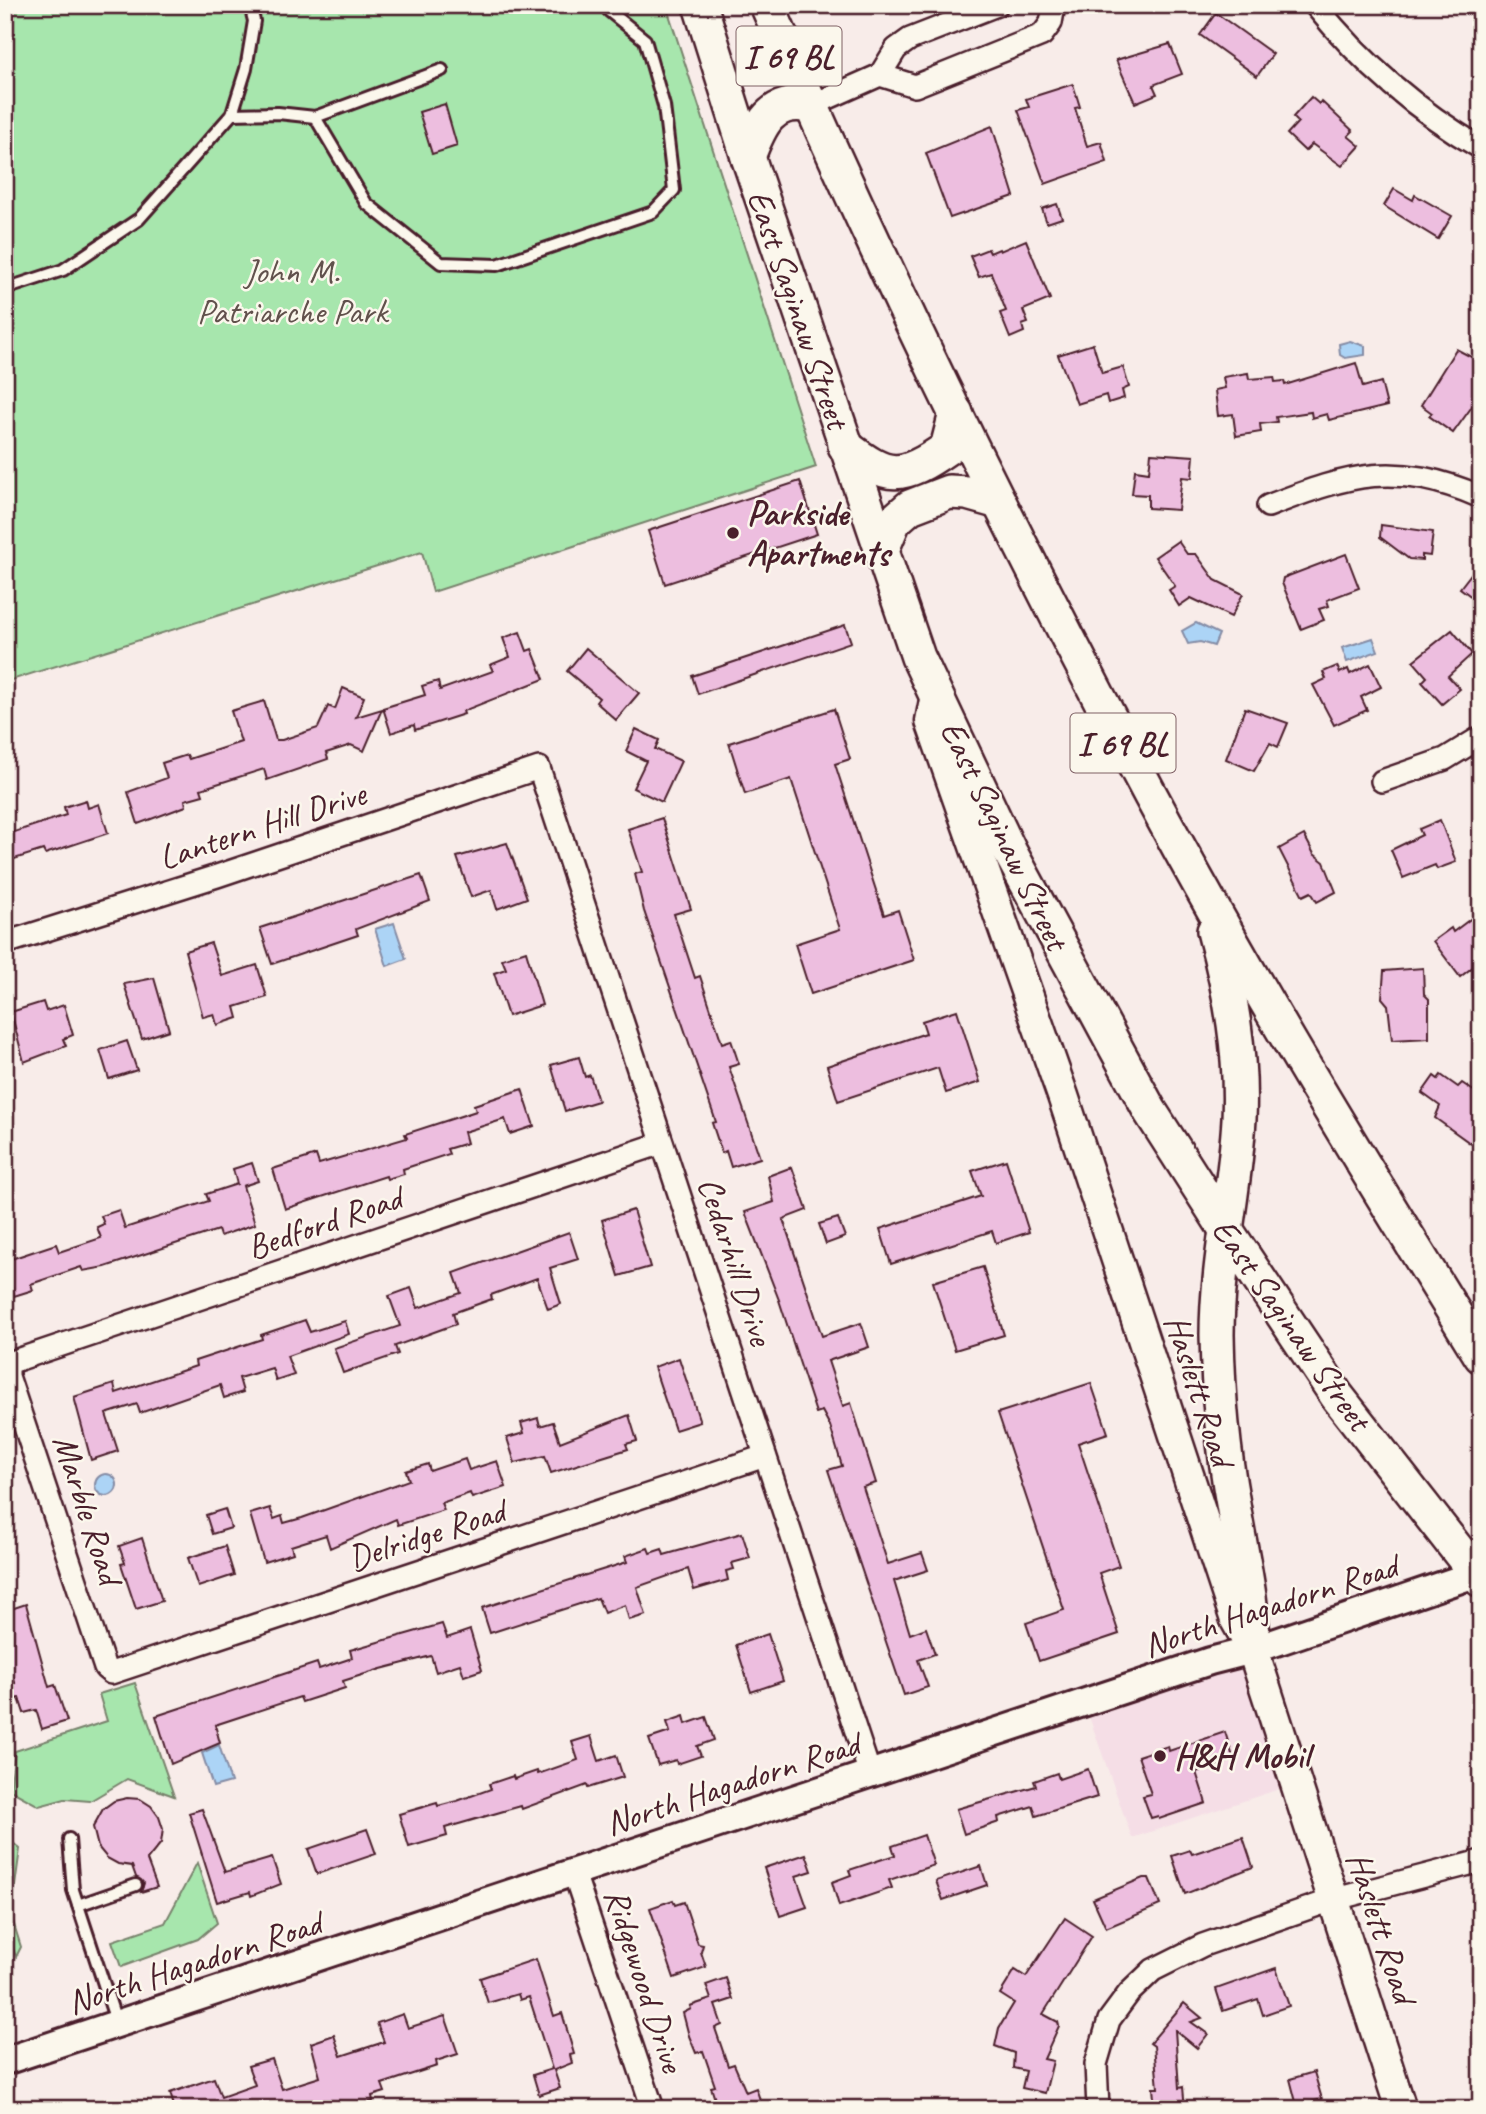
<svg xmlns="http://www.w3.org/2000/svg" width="1486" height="2114" font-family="Caveat,sans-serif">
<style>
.built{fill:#f5dee6}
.green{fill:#a7e6ad;stroke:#78826c;stroke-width:2}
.water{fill:#acd4f6;stroke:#858ca5;stroke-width:2}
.building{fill:#edbedf;stroke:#4a1f2b;stroke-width:2}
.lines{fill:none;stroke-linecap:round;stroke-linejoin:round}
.service-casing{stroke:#4a1f2b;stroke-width:16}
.minor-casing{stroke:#4a1f2b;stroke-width:26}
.tertiary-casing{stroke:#4a1f2b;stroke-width:32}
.secondary-casing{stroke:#4a1f2b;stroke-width:35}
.primary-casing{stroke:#4a1f2b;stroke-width:38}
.service{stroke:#fbf7ec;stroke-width:10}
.minor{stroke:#fbf7ec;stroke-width:21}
.tertiary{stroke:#fbf7ec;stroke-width:26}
.secondary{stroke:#fbf7ec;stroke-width:30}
.primary{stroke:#fbf7ec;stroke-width:33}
.poi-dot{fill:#4a1f2b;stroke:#fbf7ec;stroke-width:2.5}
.labels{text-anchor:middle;stroke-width:5;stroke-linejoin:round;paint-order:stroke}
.shield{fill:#fbf7ec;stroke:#7f6065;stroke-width:2}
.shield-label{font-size:33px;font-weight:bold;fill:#4a1f2b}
.park-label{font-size:35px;fill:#61514c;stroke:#fbf7ec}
.street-label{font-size:35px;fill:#4a1f2b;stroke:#fbf7ec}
.poi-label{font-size:35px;font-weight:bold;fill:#4a1f2b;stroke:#fbf7ec;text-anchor:start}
</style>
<rect width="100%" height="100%" fill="#f8ece9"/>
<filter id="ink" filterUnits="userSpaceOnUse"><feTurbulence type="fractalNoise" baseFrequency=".0143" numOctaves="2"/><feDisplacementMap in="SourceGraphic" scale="14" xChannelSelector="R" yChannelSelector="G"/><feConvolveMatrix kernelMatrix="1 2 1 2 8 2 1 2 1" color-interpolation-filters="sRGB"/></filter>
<g filter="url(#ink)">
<path class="built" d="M1244,1656L1288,1786L1132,1838L1086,1708Z"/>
<g class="green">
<path d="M5,5H666L816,467L433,592L422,552L5,682Z"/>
<path d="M135,1683L174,1796L127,1779L90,1801L65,1799L39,1806L10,1790L15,1751L107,1721L99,1694Z"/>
<path d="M5,1836L20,1849L11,1915L21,1947L16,1957L5,1925Z"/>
<path d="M197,1863L217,1923L198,1939L121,1967L112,1941L165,1923Z"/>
</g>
<g class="water">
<path d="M1350,341L1365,346V355L1345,358L1340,355L1339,344Z"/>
<path d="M1196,623L1219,634L1214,646L1200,642L1188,644L1182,631Z"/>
<path d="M1373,638L1378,651L1347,662L1342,648Z"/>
<path d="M394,923L406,959L387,966L375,929Z"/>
<circle cx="106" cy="1485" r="11"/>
<path d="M219,1745L231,1782L213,1787L202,1753Z"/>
</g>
<g class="building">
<path d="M1216,13L1273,54L1257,76L1200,35Z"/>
<path d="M1170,44L1182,74L1153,85L1157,94L1135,103L1116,60Z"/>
<path d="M1073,84L1080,107L1075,108L1087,146L1101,142L1107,162L1045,184L1018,110L1029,107L1026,99Z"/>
<path d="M1311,97L1319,104L1321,101L1353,131L1348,136L1360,146L1342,166L1312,144L1305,151L1287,134L1298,122L1293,117Z"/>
<path d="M445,104L457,146L432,154L419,112Z"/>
<path d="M992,126L1014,196L950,218L926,153Z"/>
<path d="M1394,189L1413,200L1415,195L1452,216L1438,239L1384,206Z"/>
<path d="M1057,204L1062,218L1047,223L1042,209Z"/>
<path d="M1026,240L1050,299L1023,310L1028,323L1022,325L1024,332L1010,338L1000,313L1006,311L991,273L979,277L970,256L988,249L990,253L999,249L1000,251Z"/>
<path d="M1093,344L1102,373L1123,367L1129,387L1122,390L1124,398L1108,403L1106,395L1077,404L1058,355Z"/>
<path d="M1456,349L1481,362V394L1453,433L1429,416L1432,413L1421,405Z"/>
<path d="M1356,363L1363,387L1381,382L1387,406L1329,420L1327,414L1312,418L1311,412L1276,417L1277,422L1260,424L1261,432L1236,436L1233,414L1218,416L1215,390L1225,388L1223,377L1248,373L1249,379L1274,377L1275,382L1284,381L1285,385Z"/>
<path d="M1151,453L1194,456L1192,478L1182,477L1178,510L1148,508V495L1132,494L1135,470L1149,472Z"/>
<path d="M800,481L817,534L665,584L648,531Z"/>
<path d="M1381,525L1433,532L1430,556L1422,555V560L1409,559L1380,537Z"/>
<path d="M1178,541L1187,554H1196L1215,580L1243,594L1231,617L1191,598L1179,606L1169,590L1175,586L1155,557Z"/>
<path d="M1346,554L1359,588L1327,600L1329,606L1319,609L1324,620L1301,629L1282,583L1283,578Z"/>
<path d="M1481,561V604L1460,588Z"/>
<path d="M845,625L851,642L698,694L692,676Z"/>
<path d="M1452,630L1472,654L1448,676L1460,689L1442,704L1422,682L1427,677L1413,661Z"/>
<path d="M520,632L527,651L532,649L544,679L463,711L464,714L415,730L414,725L391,733L383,708L425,695L422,686L438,681L440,690L493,671L490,665L510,657L503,638Z"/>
<path d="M586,648L639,693L616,720L596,702L599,698L567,671Z"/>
<path d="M1370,664L1381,687L1361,697L1367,710L1334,725L1313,685L1326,679L1323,672L1337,666L1340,673L1348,669L1350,674Z"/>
<path d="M343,688L364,697L356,717L382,709L364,751L351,745L326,753L328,759L267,780L264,769L201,789L203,795L185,800L186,806L138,824L128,792L167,778L162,763L187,755L189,759L241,742L231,711L264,701L276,740H282L318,728L328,706L335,709Z"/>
<path d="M1245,708L1288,723L1278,747L1270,743L1254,771L1226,759Z"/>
<path d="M834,709L850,759L835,764L884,915L898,910L914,960L811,994L795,944L840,929L791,779L745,794L729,743Z"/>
<path d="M636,729L659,740L655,749L681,761L662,802L633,788L646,761L626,751Z"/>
<path d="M86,800L88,808L99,804L108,833L45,854L43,850L5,862V835L66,815L64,807Z"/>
<path d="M662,818L691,909L674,914L695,978L700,976L722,1043L731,1040L739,1064L729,1067L760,1158L731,1167L726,1151L722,1153L712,1123L716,1122L644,911L635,874L642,872L628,829Z"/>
<path d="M1440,820L1456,862L1437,869L1435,865L1403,878L1391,850L1422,835L1419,829Z"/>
<path d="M1304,835L1314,854L1324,862L1336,892L1317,902L1311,892L1303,896L1279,849Z"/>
<path d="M507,843L527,898L497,909L491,890L471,897L457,857Z"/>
<path d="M421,875L430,901L356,929L358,935L272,964L260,928Z"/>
<path d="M1481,911V952L1474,958L1478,963L1460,977L1433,941L1451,928L1453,932Z"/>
<path d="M211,943L222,976L257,965L267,997L235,1007L238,1018L217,1025L214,1014L203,1017L185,951Z"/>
<path d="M526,951L542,1005L508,1016L494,973L506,969L502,959Z"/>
<path d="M1423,968L1424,994L1429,999V1038L1392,1040L1388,1005L1382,998L1384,971Z"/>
<path d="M154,978L169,1030L142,1039L124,984Z"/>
<path d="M43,1002L46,1011L64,1005L73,1035L63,1039L66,1046L24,1062L11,1012Z"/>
<path d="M957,1010L980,1082L946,1093L938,1068L838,1101L827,1066L926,1033L922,1021Z"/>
<path d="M127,1041L137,1070L109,1079L100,1050Z"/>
<path d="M579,1057L585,1077L590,1075L598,1101L565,1111L551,1065Z"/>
<path d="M1441,1075L1458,1087L1462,1083L1481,1096V1128L1470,1143L1435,1118L1440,1106L1422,1093L1434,1076L1438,1079Z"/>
<path d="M522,1089L534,1126L510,1134L505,1119L464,1132L467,1143L447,1149L449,1154L403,1169L404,1174L387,1179L386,1176L285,1209L273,1169L316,1155L319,1164L407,1138L405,1134L476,1111L474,1105Z"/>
<path d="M1006,1160L1029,1232L996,1243L992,1231L891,1264L880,1229L981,1196L972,1171Z"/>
<path d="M252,1163L258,1181L243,1186L255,1224L220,1236L218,1230L105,1267L83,1271L81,1267L31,1284L33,1290L14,1296L5,1261L56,1244L59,1252L101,1238L97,1227L104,1224L101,1216L119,1210L125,1228L209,1201L206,1194L237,1184L233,1169Z"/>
<path d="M792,1167L807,1210L783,1219L822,1336L861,1323L869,1347L828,1361L843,1406L851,1403L876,1483L863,1487L888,1564L922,1553L928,1570L894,1581L910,1634L926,1628L935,1654L918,1660L928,1687L904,1695L828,1470L842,1466L830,1426L822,1411L816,1413L779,1300L745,1212L774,1202L768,1176Z"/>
<path d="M633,1210L650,1267L619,1276L602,1220Z"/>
<path d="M838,1218L845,1237L826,1244L819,1224Z"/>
<path d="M569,1232L578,1259L550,1268L561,1304L548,1309L537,1278L491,1295L492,1299L453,1313L456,1324L395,1346L398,1354L343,1373L334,1348L400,1326L389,1296L411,1288L418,1308L461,1293L454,1273Z"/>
<path d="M983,1267L1004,1335L955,1350L933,1282Z"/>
<path d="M305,1320L310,1332L345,1321L349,1334L287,1356L294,1375L276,1381L272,1368L239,1378L243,1392L224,1398L220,1385L140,1413L137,1404L106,1414L118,1451L91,1460L74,1397L114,1384L116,1393L196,1366L195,1361L262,1339L261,1335Z"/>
<path d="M679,1358L700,1422L675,1430L654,1367Z"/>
<path d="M1091,1383L1108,1433L1078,1443L1119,1566L1099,1573L1119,1634L1039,1661L1026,1623L1064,1610L998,1413Z"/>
<path d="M629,1415L637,1441L626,1444L628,1449L551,1473L545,1456L515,1463L507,1438L524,1433L521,1423L538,1418L540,1426L553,1422L560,1442Z"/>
<path d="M465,1459L469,1470L497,1461L506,1487L472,1498L470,1493L441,1503L444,1510L398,1525L396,1519L330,1548L326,1535L291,1546L293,1553L264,1562L250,1514L270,1508L274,1519L282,1516L284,1523L302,1518L409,1480L406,1471L428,1464L430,1471Z"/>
<path d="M225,1509L231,1528L212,1534L206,1515Z"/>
<path d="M742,1533L750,1558L732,1563L734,1569L726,1571L728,1580L694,1590L688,1569L637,1587L646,1615L629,1620L625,1605L604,1613L598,1598L490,1633L482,1608L627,1562L625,1556L648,1548L650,1553L662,1549L664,1555Z"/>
<path d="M142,1538L162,1601L136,1609L121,1564L125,1563L119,1546Z"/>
<path d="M225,1546L234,1575L198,1587L188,1558Z"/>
<path d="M26,1604L49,1687L55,1685L67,1721L42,1729L36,1710L24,1713L19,1698L12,1700L7,1686L15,1683L5,1653V1611Z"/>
<path d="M442,1624L447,1638L470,1630L482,1670L464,1676L460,1664L436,1672L431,1656L381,1669L343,1681L345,1688L302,1702L300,1697L215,1725L220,1743L171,1764L156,1716L317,1663L319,1669L352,1658L350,1650Z"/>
<path d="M768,1634L783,1681L751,1692L736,1645Z"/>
<path d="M684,1716L686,1724L706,1717L714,1740L697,1746L701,1756L677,1764L676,1760L658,1765L649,1739L670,1732L667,1722Z"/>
<path d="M1225,1732L1234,1760L1196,1772L1206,1803L1159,1819L1158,1816L1151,1818L1143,1796L1151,1794L1138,1756L1168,1746L1169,1751Z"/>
<path d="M591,1736L599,1761L616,1755L623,1777L588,1788L587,1785L522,1809L521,1806L445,1828L447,1836L409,1847L399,1814L437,1803L438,1806L457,1801L491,1789L489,1784L513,1776L514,1779L537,1771L538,1774L578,1760L572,1742Z"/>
<path d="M1088,1769L1097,1797L1036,1816L1033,1806L998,1817L999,1822L964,1834L956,1809L1036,1786L1034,1781L1057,1773L1059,1779Z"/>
<path d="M127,1798L140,1799L151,1806L159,1817L163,1829L161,1843L147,1860L157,1887L141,1892L144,1883L136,1877L132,1866L118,1864L107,1858L98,1847L93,1827L103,1809L114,1801Z"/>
<path d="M202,1809L225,1872L272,1858L281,1884L251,1896L250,1892L217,1902L189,1813Z"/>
<path d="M367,1829L376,1854L317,1874L308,1849Z"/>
<path d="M924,1835L934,1865L889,1880L892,1888L839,1906L832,1882L851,1875L849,1870L895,1855L892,1846Z"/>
<path d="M1243,1837L1253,1867L1185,1894L1172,1856L1190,1850L1192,1854Z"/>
<path d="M806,1854L812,1871L796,1876L807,1907L780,1916L764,1868Z"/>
<path d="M981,1866L987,1885L943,1900L936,1881Z"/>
<path d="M1143,1878H1149L1160,1905L1106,1928L1093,1899Z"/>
<path d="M673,1900L675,1905L684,1902L698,1944L703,1945L701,1952L706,1967L674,1978L650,1908Z"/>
<path d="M1065,1918L1092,1936L1043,2014L1058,2022L1059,2026L1044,2059L1053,2061L1045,2093L1022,2088L1026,2071L1013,2068L1014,2053L995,2046L999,2028L1014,2003L1000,1994L1015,1970L1026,1977Z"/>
<path d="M536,1959L554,2016L562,2013L574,2054L570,2055L572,2063L554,2070L560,2088L539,2095L533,2075L552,2069L529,1997L520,2000L518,1994L488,2003L480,1978Z"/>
<path d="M1276,1968L1289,2006L1263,2015L1258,1999L1223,2011L1216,1989Z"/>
<path d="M726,1978L733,1999L715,2005L722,2025L715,2028L728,2066L734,2064L746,2092L756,2088L763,2109H718L711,2087L715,2086L703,2051L696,2053L689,2036L683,2013L691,2009L690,2006L711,1999L706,1985Z"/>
<path d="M1184,2003L1202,2018L1191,2022L1208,2034L1197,2048L1175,2030L1179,2088L1183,2087L1185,2109H1155L1153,2088H1158L1154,2046L1150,2043Z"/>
<path d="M403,2014L408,2028L445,2016L458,2054L436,2061L437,2066L382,2084L385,2092L372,2096L373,2101L348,2109H175L170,2093L214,2078L221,2097L255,2085L248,2066L272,2059L282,2089L320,2077L311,2043L334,2035L341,2056L384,2042L377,2023Z"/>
<path d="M1314,2072L1322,2099L1297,2106L1290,2079Z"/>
</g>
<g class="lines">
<defs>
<g id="service">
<path d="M232,114L278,113L315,117L442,70"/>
<path d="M315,117L366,203L441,263L497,265L653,212L674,190L664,106L645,40L609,11"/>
<path d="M5,289L63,270L139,219L232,114L246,69L254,21L250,5"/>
<path d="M69,1839L73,1890L117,2024"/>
<path d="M78,1905L136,1885"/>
</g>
<g id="minor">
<path d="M1315,5C1361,62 1417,111 1481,148"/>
<path d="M880,75L915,86L1042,35L1051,23L1054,6"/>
<path d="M810,106L880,75L896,49L910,39L997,5"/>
<path d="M1268,506C1351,474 1395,460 1481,497"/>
<path d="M1382,781L1445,759L1481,737"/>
<path d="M5,943L217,876L539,768L870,1774"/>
<path d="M662,1143L14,1361L8,1366V1376L105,1668L111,1673L765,1456"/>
<path d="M574,1873L653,2109"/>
<path d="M1098,2109L1096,2064L1109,2020L1129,1993L1153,1970L1203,1945L1332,1900L1481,1861"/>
</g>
<path id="tertiary" d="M5,2061L1110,1694L1210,1661L1253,1650L1481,1572"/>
<path id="secondary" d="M936,695L931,721L1063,1096L1236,1620L1253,1650L1401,2109"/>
<g id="primary">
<path d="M700,5L748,157L918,657L1010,852L1150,1111L1225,1228L1337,1396L1481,1580"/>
<path d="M767,5C879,263 1003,517 1135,766C1241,967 1361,1162 1481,1356"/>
<path d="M748,157C760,125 771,98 810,106"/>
<path d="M845,446C888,480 901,480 947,448L956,413"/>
<path d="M881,552L894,521L910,507L949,492L967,493L999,502"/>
<path d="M1214,931C1231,994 1242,1054 1239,1119C1235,1191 1217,1262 1217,1335C1218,1391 1223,1449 1233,1504C1241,1553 1253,1600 1253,1650"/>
</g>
</defs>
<use href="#service" class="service-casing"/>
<use href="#minor" class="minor-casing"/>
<use href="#tertiary" class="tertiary-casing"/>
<use href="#secondary" class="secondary-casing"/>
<use href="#primary" class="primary-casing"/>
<use href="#service" class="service"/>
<use href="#minor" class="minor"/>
<use href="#tertiary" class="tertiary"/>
<use href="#secondary" class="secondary"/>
<use href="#primary" class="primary"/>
</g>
</g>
<g class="poi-dot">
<circle cx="733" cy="533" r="7"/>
<circle cx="1160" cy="1756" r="7"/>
</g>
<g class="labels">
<g class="shield">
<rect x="736.5" y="26.5" width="105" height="59" rx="5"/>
<rect x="1070.5" y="713.5" width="105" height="59" rx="5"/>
</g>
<g class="shield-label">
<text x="789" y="68">I 69 BL</text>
<text x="1123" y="755">I 69 BL</text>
</g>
<g class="park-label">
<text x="292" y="283">John M.<tspan x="292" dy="40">Patriarche Park</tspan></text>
</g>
<g class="street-label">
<text transform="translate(799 309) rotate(71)" y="12">East Saginaw Street</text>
<text transform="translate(262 825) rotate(-18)" y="12">Lantern Hill Drive</text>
<text transform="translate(1005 835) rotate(64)" y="12">East Saginaw Street</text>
<text transform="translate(324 1222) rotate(-19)" y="12">Bedford Road</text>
<text transform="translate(736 1261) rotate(72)" y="12">Cedarhill Drive</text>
<text transform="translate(1292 1324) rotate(55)" y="12">East Saginaw Street</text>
<text transform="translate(1200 1390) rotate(72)" y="12">Haslett Road</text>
<text transform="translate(88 1509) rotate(72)" y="12">Marble Road</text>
<text transform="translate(426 1534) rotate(-18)" y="12">Delridge Road</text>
<text transform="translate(1270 1605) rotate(-18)" y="12">North Hagadorn Road</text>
<text transform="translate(732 1783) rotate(-18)" y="12">North Hagadorn Road</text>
<text transform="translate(1382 1927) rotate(72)" y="12">Haslett Road</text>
<text transform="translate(194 1962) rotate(-18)" y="12">North Hagadorn Road</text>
<text transform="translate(645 1980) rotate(72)" y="12">Ridgewood Drive</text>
</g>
<g class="poi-label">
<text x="747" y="525">Parkside<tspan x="747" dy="40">Apartments</tspan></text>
<text x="1174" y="1768">H&amp;H Mobil</text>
</g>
</g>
<rect width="1486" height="2114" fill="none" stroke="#fbf7ec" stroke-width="28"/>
<rect x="14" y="14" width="1458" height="2086" fill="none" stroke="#4a1f2b" stroke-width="2.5" filter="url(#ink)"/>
</svg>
